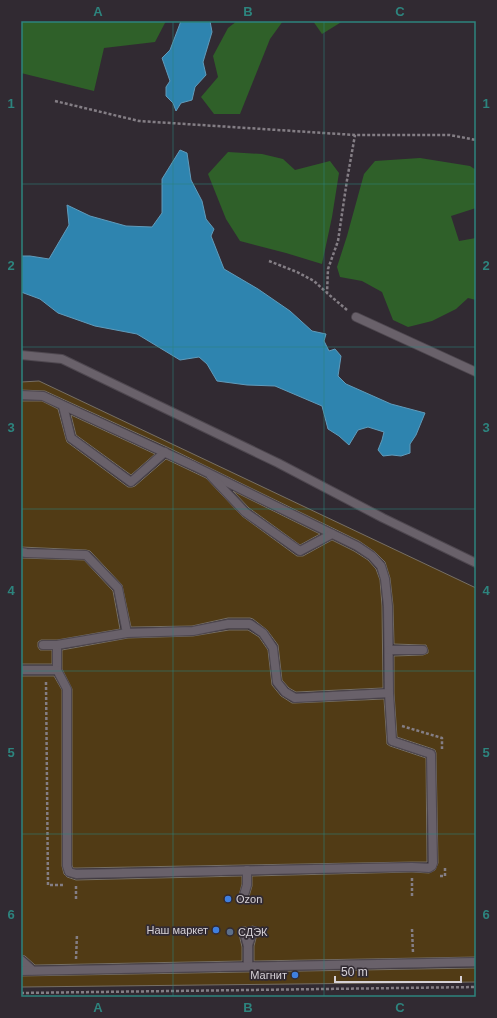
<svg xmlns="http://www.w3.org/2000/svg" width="497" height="1018" font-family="Helvetica,sans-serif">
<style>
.green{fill:#2f6029}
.water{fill:#2e84af;stroke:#609bbb}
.building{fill:#513b15;stroke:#766f65}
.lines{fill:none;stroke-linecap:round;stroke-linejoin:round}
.service-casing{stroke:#4e474f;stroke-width:10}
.path{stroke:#847e85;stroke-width:2.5;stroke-dasharray:3 2;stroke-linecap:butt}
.service{stroke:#69616a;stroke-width:8}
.grid{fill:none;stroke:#2d847e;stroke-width:1;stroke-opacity:0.55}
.shop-dot{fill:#3f7fe0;stroke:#312a32;stroke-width:1.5}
.service-dot{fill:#5c6f8a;stroke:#312a32;stroke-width:1.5}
.labels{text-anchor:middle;stroke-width:3.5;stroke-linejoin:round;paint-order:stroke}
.poi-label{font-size:11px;fill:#d6d1d6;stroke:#312a32;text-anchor:start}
.neatline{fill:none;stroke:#2d847e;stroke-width:1.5}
.grid-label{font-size:13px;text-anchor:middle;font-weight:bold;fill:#2d847e}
</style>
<rect width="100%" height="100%" fill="#312a32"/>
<g class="green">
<path d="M21,21H166L155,42L104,48L94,91L21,73Z"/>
<path d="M237,21H283L270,39L240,114H214L201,97L218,77L213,56L228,28Z"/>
<path d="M313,21H343L322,34Z"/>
<path d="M228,152L262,154L283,159L295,170L330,161L339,173L332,217L322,264L286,253L240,241L226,219L208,174Z"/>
<path d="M420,158L470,166L476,170V208L451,216L459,241L476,238V300L468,298L456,309L432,321L408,327L393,320L382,292L362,281L340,277L337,267L347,236L364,174L375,161Z"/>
</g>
<g class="water">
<path d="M181,21H210L212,32L203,62L206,75L195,87L192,100L181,103L176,111L173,103L166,96V87L170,81L162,58L170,50Z"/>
<path d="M180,150L187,153L191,180L202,201L206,219L214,229L211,236L224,269L258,289L290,311L312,331L326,334L324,341L329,351L335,349L341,356L338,376L346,384L391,404L425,413L416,435L410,444V453L401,456L392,455L383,456L378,450L382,440L384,432L368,427L358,430L349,445L339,436L328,429L322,406L275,386L247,385L217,381L207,364L199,357L180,360L137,334L95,326L58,313L40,299L21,292V256H30L49,259L69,225L67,205L90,216L126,226L152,227L162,213V179Z"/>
</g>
<g class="building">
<path d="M39,381L476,588V957L254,961V946L258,930L257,927L252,926L248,929L246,927H242L239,930V934L242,947V961L35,965L25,956L21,955V676H54L62,690V866L64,874L67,877L76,880L242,876V884L238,899L239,902L244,903L246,902L248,900L252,886V876L412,872L429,873L435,870L438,863L436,753L435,750L433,749L397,737L394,693V656L423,655L428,653V650L426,645H423L394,644L393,605L390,578L385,562L375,552L359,541L167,447L45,391L21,390V382Z"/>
<path d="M21,401H42L58,409L66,439L67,442L128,487H132L135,486L166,459L206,478L242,516L297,556H303L332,540L354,551L368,560L376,569L380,580L382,606L383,688L296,692L289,688L282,680L278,645L267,630L253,619L250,618H228L192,626L131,627L122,585L90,551L86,550L21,547Z"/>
<path d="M71,415L155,454L131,475L76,435Z"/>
<path d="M233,491L320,534L300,545L249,508Z"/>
<path d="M21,558L84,560L113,591L120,629L57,640H41L38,642V647L40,650H52V664H21Z"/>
<path d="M229,630H248L259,637L268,650L272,685L281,696L292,703H295L384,699L387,744L390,746L426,758L427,862H412L77,868H73L72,865V689L62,669V650L128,638L193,636Z"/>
<path d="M476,968V982L21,987V976Z"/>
</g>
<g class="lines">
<defs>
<g id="service">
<path d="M356,317L476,372"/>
<path d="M21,355L62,359L278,463L383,518L476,563"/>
<path d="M21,395L43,396L194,466L357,546L372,556L381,566L385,579L388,606L389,693L392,741L431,754L433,863L432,866L429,868L412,867L76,874L69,872L67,866V689L57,670V645"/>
<path d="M63,406L71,438L131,482L165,452"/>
<path d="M211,476L245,512L300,551L332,534"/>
<path d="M21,552L26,553L86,555L118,588L127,633"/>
<path d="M43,645H57L127,633L193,631L228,624H250L263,633L273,648L277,682L285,692L295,698L389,693"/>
<path d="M389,650H423"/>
<path d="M21,670H57"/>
<path d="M243,898L247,885V870"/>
<path d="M244,932L248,946V966"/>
<path d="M248,945L253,931"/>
<path d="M21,960L32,970"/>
<path d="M21,971L476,962"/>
</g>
</defs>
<use href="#service" class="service-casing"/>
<g class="path">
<path d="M55,101L139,121L355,135H450L476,140"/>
<path d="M269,261L297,272L314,281L326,292"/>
<path d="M347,310L327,293L328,269L338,241L347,180L355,135"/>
<path d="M46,682L48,885H65"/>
<path d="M402,726L442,738V749"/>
<path d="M440,876H445V868"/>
<path d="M76,886V901"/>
<path d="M412,896V878"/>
<path d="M412,929L413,953"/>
<path d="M76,959L77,934"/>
<path d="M21,993L476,987"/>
</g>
<use href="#service" class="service"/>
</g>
<path class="grid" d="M173,21V997M324,21V997M21,184H476M21,347H476M21,509H476M21,671H476M21,834H476"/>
<g class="shop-dot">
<circle cx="228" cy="899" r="4"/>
<circle cx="216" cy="930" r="4"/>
<circle cx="295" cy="975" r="4"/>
</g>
<circle class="service-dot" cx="230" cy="932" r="4"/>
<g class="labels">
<g class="poi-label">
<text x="236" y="903">Ozon</text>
<text x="208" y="934" text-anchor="end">Наш маркет</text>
<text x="238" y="936">СДЭК</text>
<text x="287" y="979" text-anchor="end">Магнит</text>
</g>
</g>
<rect width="497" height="1018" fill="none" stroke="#312a32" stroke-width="44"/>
<path d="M335 976v6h126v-6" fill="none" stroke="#d6d1d6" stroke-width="2"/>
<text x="341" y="976" font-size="12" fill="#d6d1d6" stroke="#312a32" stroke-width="3" paint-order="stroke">50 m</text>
<rect x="22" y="22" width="453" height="974" class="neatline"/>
<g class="grid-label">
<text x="98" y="16">A</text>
<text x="248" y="16">B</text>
<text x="400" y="16">C</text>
<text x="11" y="108">1</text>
<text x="486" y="108">1</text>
<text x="11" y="270">2</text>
<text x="486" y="270">2</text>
<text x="11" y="432">3</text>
<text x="486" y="432">3</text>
<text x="11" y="595">4</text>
<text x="486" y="595">4</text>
<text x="11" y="757">5</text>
<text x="486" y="757">5</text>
<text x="11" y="919">6</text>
<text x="486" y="919">6</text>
<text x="98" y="1012">A</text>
<text x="248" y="1012">B</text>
<text x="400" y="1012">C</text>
</g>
</svg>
